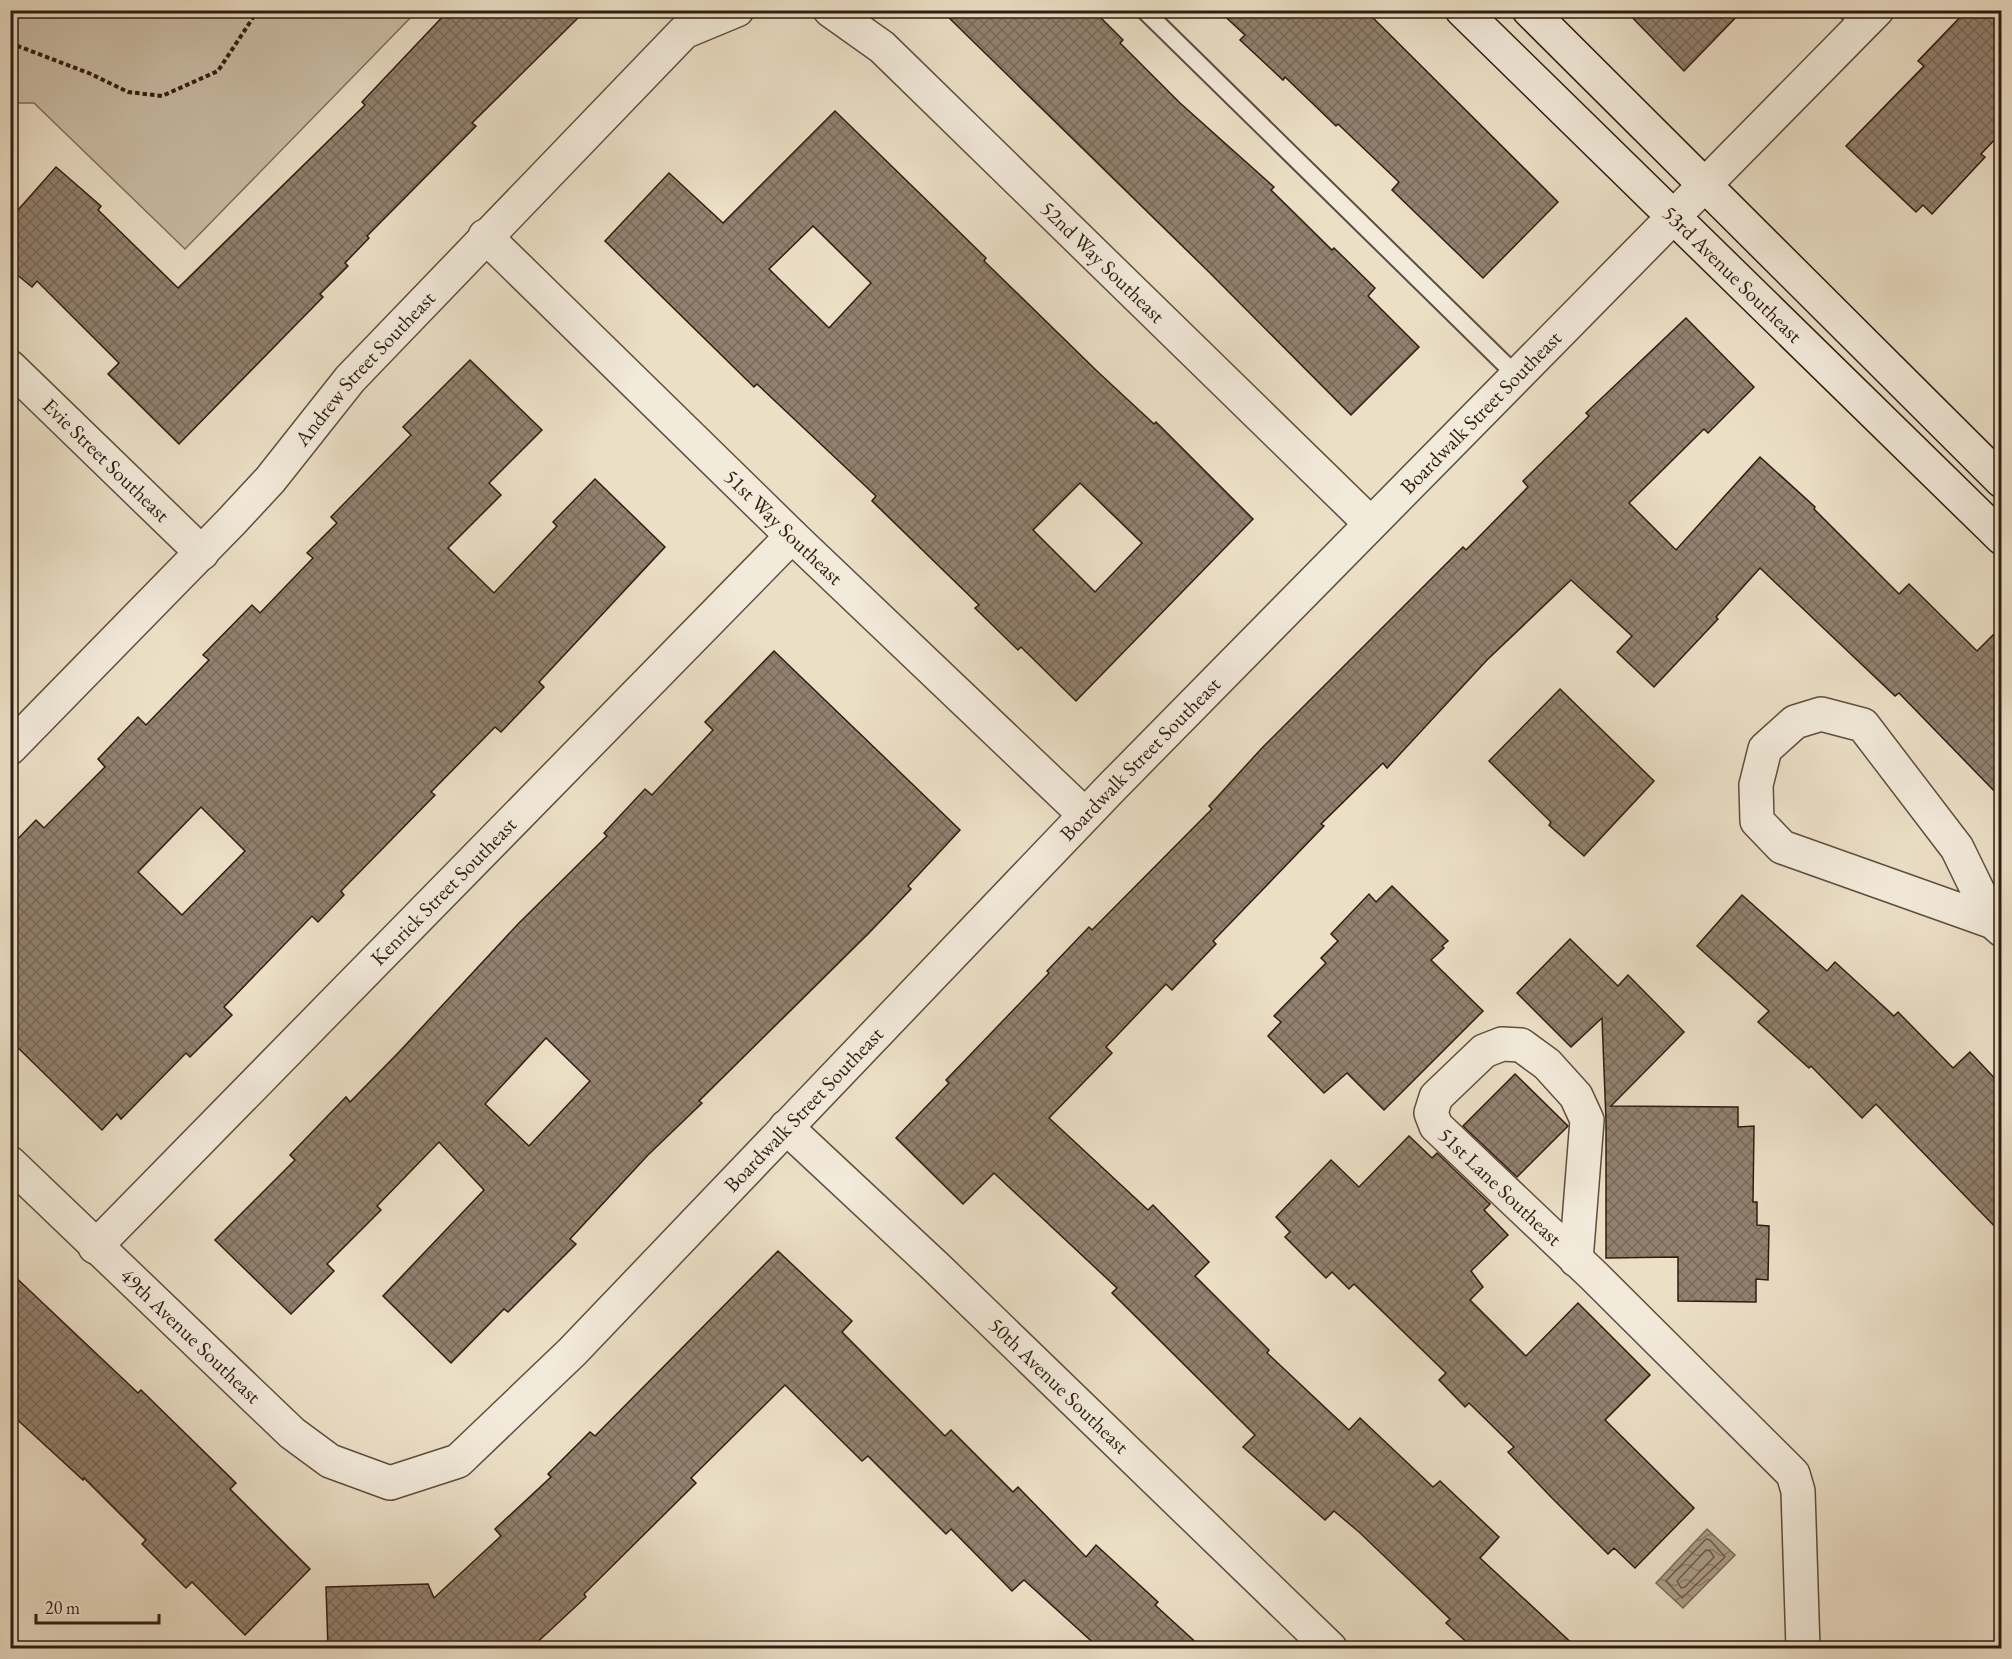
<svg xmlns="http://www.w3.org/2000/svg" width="2012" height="1659" font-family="'EB Garamond',serif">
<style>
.green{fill:#cbbea7;stroke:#7e6d5c;stroke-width:1.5}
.water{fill:url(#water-waves);stroke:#7b6958;stroke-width:1.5}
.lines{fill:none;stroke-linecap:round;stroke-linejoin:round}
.shore{stroke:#6e5c4c;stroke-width:1.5}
.building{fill:url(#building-cross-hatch);stroke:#311c10;stroke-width:1.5;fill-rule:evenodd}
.lane-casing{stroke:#604d3e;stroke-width:20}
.street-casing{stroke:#604d3e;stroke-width:36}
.secondary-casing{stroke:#311c10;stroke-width:36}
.path{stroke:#311c10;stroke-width:4;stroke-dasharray:4.5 3;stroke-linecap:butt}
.lane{stroke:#f2eada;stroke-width:16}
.street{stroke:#f2eada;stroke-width:33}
.secondary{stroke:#f2eada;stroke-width:33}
.labels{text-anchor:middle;stroke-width:5;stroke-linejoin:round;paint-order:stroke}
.street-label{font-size:21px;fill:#311c10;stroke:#f2eada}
</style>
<defs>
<pattern id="water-waves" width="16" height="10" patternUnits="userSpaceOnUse" patternTransform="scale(1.5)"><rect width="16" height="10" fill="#ac9d88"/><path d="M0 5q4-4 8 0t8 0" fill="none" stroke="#8d7f6e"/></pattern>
<pattern id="building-cross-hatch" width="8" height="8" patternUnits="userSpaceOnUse" patternTransform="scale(1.5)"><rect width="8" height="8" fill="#92816f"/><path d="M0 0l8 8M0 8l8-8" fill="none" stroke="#78695a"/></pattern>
</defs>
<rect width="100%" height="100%" fill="#ebdfc6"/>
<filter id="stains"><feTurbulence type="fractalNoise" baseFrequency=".00333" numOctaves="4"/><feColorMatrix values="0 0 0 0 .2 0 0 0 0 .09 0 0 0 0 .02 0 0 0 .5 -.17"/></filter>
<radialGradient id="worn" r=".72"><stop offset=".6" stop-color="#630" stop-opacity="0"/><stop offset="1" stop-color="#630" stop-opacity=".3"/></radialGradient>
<path class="green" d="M11,10H417V11L185,249L34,103H11Z"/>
<path class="water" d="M1707,1529L1735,1555L1683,1608L1656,1583Z"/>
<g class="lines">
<g class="shore">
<path d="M1706,1539L1710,1540L1725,1557L1682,1598L1666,1581Z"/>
<path d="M1706,1550L1710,1551L1714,1557L1685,1587L1681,1588L1677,1581Z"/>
</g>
</g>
<g class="building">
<path d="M449,10H586L472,123L476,126L367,236L369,238L345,263L348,266L320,294L323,297L179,444L108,374L119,363L37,281L32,287L10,269V219L56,167L101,206L98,210L178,288L365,105L362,102Z"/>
<path d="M941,10H1093L1123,40L1120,43L1180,103L1274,187L1271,190L1332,250L1334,248L1375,288L1368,296L1419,347L1351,415L1210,273Z"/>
<path d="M1218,10H1365L1558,202L1483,278L1392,190L1399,182L1338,124L1336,126L1285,77L1283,80L1240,40L1245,35Z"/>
<path d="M1625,10H1743L1684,71Z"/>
<path d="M1967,10H2001V133L1981,154L1985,157L1932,214L1923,205L1916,212L1846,146L1924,66L1918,61Z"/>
<path d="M835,111L986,258L984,261L1099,373L1154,424L1156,422L1253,519L1076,701L1021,647L1018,650L975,608L979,605L872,501L876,496L757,384L754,387L605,241L669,173L723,223ZM813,226L871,283L829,328L769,269ZM1080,483L1142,543L1095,592L1033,530Z"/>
<path d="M1686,318L1754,387L1708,433L1704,429L1629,503L1676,550L1760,457L1815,507L1814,509L1899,594L1909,584L1977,651L2001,627V798L1899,693L1895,696L1760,568L1716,617L1718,619L1654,687L1617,652L1632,636L1571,580L1487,660L1387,768L1383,763L1321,824L1324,826L1213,941L1216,944L1172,990L1166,984L1106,1047L1112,1053L1049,1118L1148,1210L1153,1205L1209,1262L1195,1276L1269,1350L1267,1353L1349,1430L1360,1418L1433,1487L1440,1481L1499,1537L1480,1558L1577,1648H1473L1446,1623L1450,1619L1359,1532L1334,1511L1325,1520L1243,1447L1255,1435L1112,1293L1117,1288L994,1173L963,1204L896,1138L949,1083L946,1080L1049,973L1047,971L1089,927L1092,930L1212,809L1209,806L1262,748L1463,547L1466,550L1528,487L1523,481L1589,416L1586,413Z"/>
<path d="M470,360L542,430L489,483L501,495L448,548L494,593L557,526L553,522L595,479L665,547L539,682L544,687L501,732L495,727L431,792L435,795L341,891L344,895L318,922L312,916L224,1007L232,1015L190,1057L186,1053L121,1119L117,1114L102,1130L10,1040V847L36,820L44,828L105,767L98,759L138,717L146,725L209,660L203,655L252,605L260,613L313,558L307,553L337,523L331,517L411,435L403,427ZM201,807L245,851L182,915L138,872Z"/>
<path d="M774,651L960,830L908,886L911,889L869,933L699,1101L702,1103L648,1155L570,1239L576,1244L508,1312L504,1309L451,1363L383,1296L484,1190L439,1142L377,1206L381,1210L327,1264L334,1271L291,1314L215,1240L295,1160L290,1155L317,1127L346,1097L350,1102L399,1052L518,924L607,836L604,833L645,789L652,795L713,730L705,722ZM546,1038L590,1081L529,1146L485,1104Z"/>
<path d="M1560,689L1654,781L1584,856L1549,825L1551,822L1489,761Z"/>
<path d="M1392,886L1448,941L1442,946L1444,948L1431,960L1483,1011L1384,1110L1347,1073L1324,1093L1268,1036L1281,1022L1274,1016L1326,963L1321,958L1338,941L1331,934L1369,894L1376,902Z"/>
<path d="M1742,895L1827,971L1835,962L1894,1016L1898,1012L1953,1068L1970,1052L2001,1085V1233L1876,1104L1862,1118L1811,1066L1809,1068L1758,1022L1769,1011L1697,946Z"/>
<path d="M1570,939L1618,986L1628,975L1684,1032L1611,1106L1738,1107V1127L1754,1126L1753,1202H1757V1225L1769,1226L1768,1280L1756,1279V1302L1678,1301V1257L1606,1258V1121L1602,1018L1571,1047L1517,993Z"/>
<path d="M1515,1074L1568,1126L1517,1177L1463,1126Z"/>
<path d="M1409,1136L1432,1158L1437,1153L1490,1204L1484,1210L1508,1235L1471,1271L1483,1287L1470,1300L1526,1356L1578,1303L1650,1375L1605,1420L1694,1508L1635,1568L1614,1548L1608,1554L1551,1497L1508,1452L1514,1447L1469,1403L1465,1407L1439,1380L1446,1373L1354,1284L1349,1289L1332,1272L1326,1278L1285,1237L1290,1232L1276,1217L1331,1160L1359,1187Z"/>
<path d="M778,1251L852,1321L842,1332L945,1436L951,1430L1013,1492L1018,1487L1086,1557L1096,1545L1158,1602L1155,1605L1202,1648H1099L1024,1580L1012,1591L951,1529L946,1534L868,1456L862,1461L785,1385L691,1478L696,1483L584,1594L586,1597L531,1648H328L326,1587L428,1584L434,1598L501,1536L495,1529L551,1477L548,1474L590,1432L595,1436Z"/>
<path d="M10,1272L138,1393L141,1390L236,1483L230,1489L310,1569L245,1635L192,1582L186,1588L142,1544L146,1540L84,1478L83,1480L10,1413Z"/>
</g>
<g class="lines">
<defs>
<g id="lane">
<path d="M1144,10L1518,377"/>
<path d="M1846,10L1862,26"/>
</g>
<g id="street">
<path id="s1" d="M830,10L882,47L1370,523"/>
<path id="s2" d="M485,236L792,536L1085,815"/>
<path id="s3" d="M10,367L202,553"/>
<path id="s4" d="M10,748L230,523L270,480L350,379L684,32L737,10"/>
<path d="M1993,922L1782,847L1757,821L1756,785L1765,749L1795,722L1821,714L1863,725L1957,848L1993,922L2002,930"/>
<path id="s5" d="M786,1127L937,1268L1330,1648"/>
<path id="s6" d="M10,1163L292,1433L330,1461L390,1483L458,1461L572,1352L1112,787L1877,10"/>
<path id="s7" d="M95,1247L792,536"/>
<path id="s8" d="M1576,1260L1587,1120L1576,1096L1547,1064L1521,1045L1502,1044L1484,1051L1436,1097L1431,1113L1436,1126L1594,1276L1793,1474L1798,1491L1803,1648"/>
</g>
<g id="secondary">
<path id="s9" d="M1462,10L2002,538"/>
<path d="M1529,10L2002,481"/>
</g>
</defs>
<use href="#lane" class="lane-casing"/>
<use href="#street" class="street-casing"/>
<use href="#secondary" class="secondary-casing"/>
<path class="path" d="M10,43L91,74L128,92L162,96L218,71L258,10"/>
<use href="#lane" class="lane"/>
<use href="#street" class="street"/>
<use href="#secondary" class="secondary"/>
</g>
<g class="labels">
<g class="street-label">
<text dy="7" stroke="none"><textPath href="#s1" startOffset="372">52nd Way Southeast</textPath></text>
<text dy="7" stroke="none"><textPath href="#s9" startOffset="378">53rd Avenue Southeast</textPath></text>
<text dy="7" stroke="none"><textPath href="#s4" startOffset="520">Andrew Street Southeast</textPath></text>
<text dy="7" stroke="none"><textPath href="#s6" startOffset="2038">Boardwalk Street Southeast</textPath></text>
<text dy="7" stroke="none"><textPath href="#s3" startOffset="134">Evie Street Southeast</textPath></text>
<text dy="7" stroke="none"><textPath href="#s2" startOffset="417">51st Way Southeast</textPath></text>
<text dy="7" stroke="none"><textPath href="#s6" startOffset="1552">Boardwalk Street Southeast</textPath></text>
<text dy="7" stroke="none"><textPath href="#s7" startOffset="498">Kenrick Street Southeast</textPath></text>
<text dy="7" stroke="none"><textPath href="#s6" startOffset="1066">Boardwalk Street Southeast</textPath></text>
<text dy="7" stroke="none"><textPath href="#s8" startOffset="466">51st Lane Southeast</textPath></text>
<text dy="7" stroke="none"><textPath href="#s6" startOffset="250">49th Avenue Southeast</textPath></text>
<text dy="7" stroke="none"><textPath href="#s5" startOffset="376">50th Avenue Southeast</textPath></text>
</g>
</g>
<rect width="2012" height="1659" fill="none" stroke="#ebdfc6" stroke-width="36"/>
<rect x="12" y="12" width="1988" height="1635" fill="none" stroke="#311c10" stroke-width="3"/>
<rect x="18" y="18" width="1976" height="1623" fill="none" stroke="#311c10" stroke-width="1.5"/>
<path d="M36 1614v9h123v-9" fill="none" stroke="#311c10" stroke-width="3"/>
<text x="45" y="1614" font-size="18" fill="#311c10" stroke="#f2eada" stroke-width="4.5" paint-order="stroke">20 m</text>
<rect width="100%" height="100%" filter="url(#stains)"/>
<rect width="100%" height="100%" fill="url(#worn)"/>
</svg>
